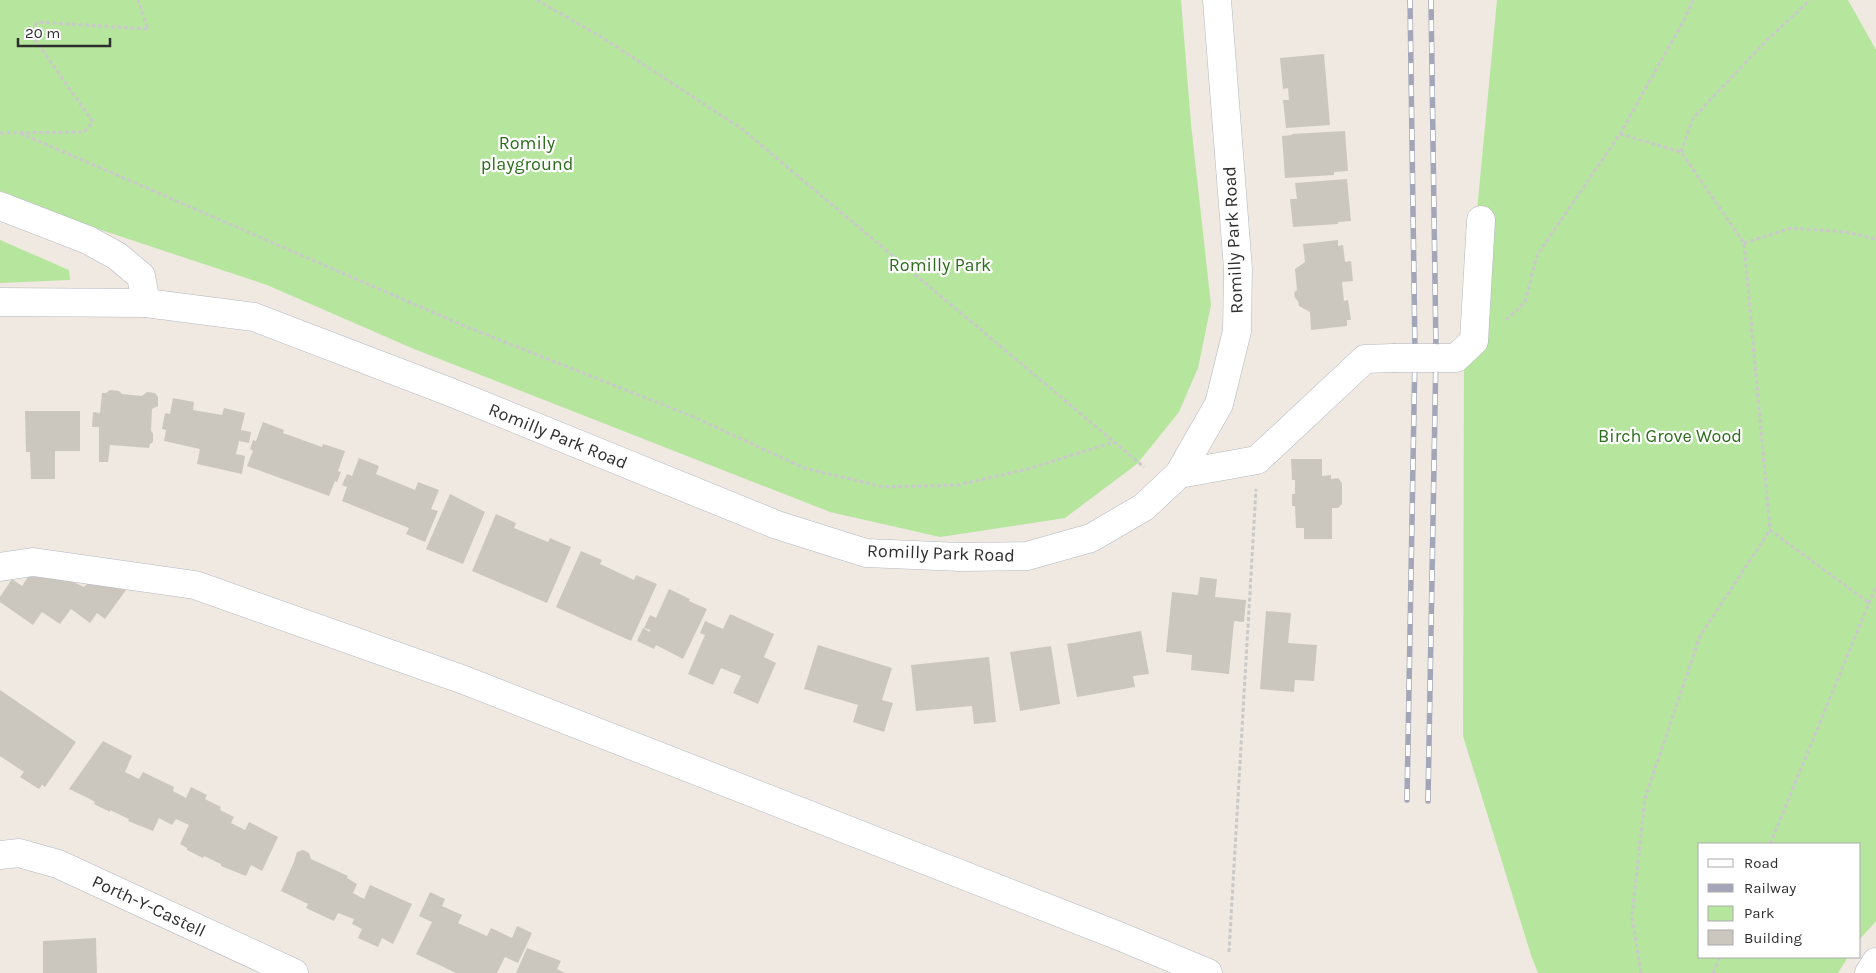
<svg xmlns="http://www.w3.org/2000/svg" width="1876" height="973" font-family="Karla,sans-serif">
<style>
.green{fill:#b6e59e}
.building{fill:#cbc7bf}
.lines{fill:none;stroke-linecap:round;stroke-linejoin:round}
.minor-casing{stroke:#b4b7c1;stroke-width:29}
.path{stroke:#c9c9c9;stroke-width:3;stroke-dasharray:4 2.5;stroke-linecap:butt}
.minor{stroke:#fff;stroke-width:28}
.rail-casing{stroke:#a3a6b8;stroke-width:5.5}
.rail{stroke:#fff;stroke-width:4;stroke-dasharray:11;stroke-linecap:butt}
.minor-bridge-casing{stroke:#b4b7c1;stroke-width:29;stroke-linecap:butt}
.minor-bridge{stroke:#fff;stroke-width:28}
.labels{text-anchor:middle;stroke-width:4.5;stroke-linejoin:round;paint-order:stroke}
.park-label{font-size:18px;fill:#2c6e1b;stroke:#fff}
.street-label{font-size:18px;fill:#2e2e2e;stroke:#fff}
</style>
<rect width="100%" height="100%" fill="#efe9e1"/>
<g class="green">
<path d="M0,0H1181L1191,124L1211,305L1198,368L1179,412L1137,464L1065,518L940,537L830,512L414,349L267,285L71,220L0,191Z"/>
<path d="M1497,0H1848L1876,50V921L1860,939V844H1700V957H1848L1838,973H1538L1531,955L1463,736L1464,348Z"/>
<path d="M0,240L69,270L70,280L0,283Z"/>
</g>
<g class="building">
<path d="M1324,54L1330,125L1286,128L1283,100H1289L1288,88L1283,89L1280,58Z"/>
<path d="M1345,131L1348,171L1334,172V175L1285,178L1282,136L1292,135V134Z"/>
<path d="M1347,179L1351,221L1338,222V224L1293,227L1290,199H1297L1295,183Z"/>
<path d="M1338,240V246L1343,245L1345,262L1351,261L1353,281L1342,282L1344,301L1348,300L1351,320H1347V326L1311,330L1310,312L1299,306L1298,301L1295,298L1294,293L1297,290L1295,269L1305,262L1303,244Z"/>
<path d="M110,390L119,391L122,394L142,396L147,392L155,393L158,397V406L152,409L151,431L153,433V442L150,444L149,448L110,445L108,462H99V427H92L93,412L100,413L102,393H106Z"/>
<path d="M173,398L194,402L193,410L222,415L224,408L245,413L241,430L251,432L249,443L239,441L236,454L245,456L242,474L197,464L200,449L164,441L166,430L162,429L165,413L170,414Z"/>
<path d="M25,411H80V451H55V479H31L30,452H26Z"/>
<path d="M263,422L284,430L283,433L322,447L323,444L345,451L338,471L341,472L337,482L335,481L329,496L247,466L253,451L250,449L253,440L256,441Z"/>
<path d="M359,458L379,466L376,474L415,490L418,482L439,490L431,509L438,511L425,542L406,534L409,528L342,501L347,487L342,485L347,474L352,476Z"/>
<path d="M1291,459H1322V476L1331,475V479L1338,478L1342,483V504L1338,508H1332V539H1304V528H1296L1295,506H1292V494H1295V480H1292Z"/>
<path d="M450,494L485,512L463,564L426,549Z"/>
<path d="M496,514L516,523L514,528L548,542L550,538L571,547L547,603L472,571Z"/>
<path d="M581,551L602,560L600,564L634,580L636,575L657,584L631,641L556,607Z"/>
<path d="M30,574L64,578L84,587L89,582L126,590L105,619L97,613L90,623L71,609L60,624L42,612L33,625L0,602V597L12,579L22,586Z"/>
<path d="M1200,577L1217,579L1215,597L1246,600L1244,622L1234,621L1229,674L1191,670L1192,655L1166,652L1172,592L1198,595Z"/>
<path d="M669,589L690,599L689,601L707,609L683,659L656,645L654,649L637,641L643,628L650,632V630L644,628L650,615L656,618Z"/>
<path d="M1266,611L1291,613L1288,643L1317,645L1314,681L1295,680L1294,692L1260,689Z"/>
<path d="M730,614L774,634L764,657L776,663L758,704L733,693L741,676L721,668L713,685L688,674L705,635L700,633L705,621L723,629Z"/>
<path d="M1141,631L1149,674L1133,676L1135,687L1077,697L1067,644Z"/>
<path d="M818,645L892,668L882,700L893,703L884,732L853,722L858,705L804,689Z"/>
<path d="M1051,646L1060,704L1020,711L1010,652Z"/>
<path d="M989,657L996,722L974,724L972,706L916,711L911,665Z"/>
<path d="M0,690L76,742L45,787L42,785L39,789L20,777L24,772L0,756Z"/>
<path d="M103,741L132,756L125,772L139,779L143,772L174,787L173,791L186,798L191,787L207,795L205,799L221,807L220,810L234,817L231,823L245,830L249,822L278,837L262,871L251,865L246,876L221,866V864L204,856L203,858L187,850V848L180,844L189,825L176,819L172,825L159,818L153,831L128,821L129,819L110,810V812L94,804L95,802L88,798L69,789Z"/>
<path d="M303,850L309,853L311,859L348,876L347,878L357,884L353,893L364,899L370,885L412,904L393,944L382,938L378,947L358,938L362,929L352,924L354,919L338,913L334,921L306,908L308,904L281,891L294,862L297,852Z"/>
<path d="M430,892L445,899L442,906L462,915L458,923L487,936L491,928L512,938L517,926L532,933L518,963L505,957L497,973H456L416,954L432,922L419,916Z"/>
<path d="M96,938L97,973H43V941Z"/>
<path d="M527,948L561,961L557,969L565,973H516Z"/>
</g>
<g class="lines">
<defs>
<g id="minor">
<path d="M0,206L88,240L117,256L141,276L146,303"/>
<path d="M0,302L146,303L254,317L450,392L777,525L866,553L961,557L1027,556L1091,538L1144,507L1179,474L1219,404L1237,331L1238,269L1217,0"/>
<path d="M1435,358H1456L1474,341L1481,220"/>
<path d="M1179,474L1257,460L1365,359L1393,358"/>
<path d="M0,567L33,562L195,585L464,680L1119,936L1208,973"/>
<path d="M0,855L19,853L58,864L294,973"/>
<path d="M1869,973L1876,962"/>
</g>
</defs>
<use href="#minor" class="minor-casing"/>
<g class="path">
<path d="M537,0L603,38L742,129L1144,467"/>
<path d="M0,133L84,132L93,122L31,34L37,22L148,29L138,0"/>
<path d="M20,133L462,325L694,417L804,468L884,487L958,485L1028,469L1114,442"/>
<path d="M1620,134L1681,152L1744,243L1770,530"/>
<path d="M1681,152L1693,118L1766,41L1810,0"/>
<path d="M1744,243L1791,228L1846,232L1876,239"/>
<path d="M1506,320L1525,302L1537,255L1620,134L1684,20L1693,0"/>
<path d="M1770,844L1876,586"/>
<path d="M1229,952L1256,489"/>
<path d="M1641,973L1632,916L1645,798L1700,636L1770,530L1869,603"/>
<path d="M1713,973L1720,957"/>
</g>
<use href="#minor" class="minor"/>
<defs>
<g id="rail">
<path d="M1407,800L1415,352L1410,0"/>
<path d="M1428,801L1436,352L1431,0"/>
</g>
</defs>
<use href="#rail" class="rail-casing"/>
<use href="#rail" class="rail"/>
<defs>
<path id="minor-bridge" d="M1393,358H1435"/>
</defs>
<use href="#minor-bridge" class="minor-bridge-casing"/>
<use href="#minor-bridge" class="minor-bridge"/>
</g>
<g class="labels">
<g class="park-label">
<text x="527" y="149">Romily<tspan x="527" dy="21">playground</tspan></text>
<text x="940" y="271">Romilly Park</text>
<text x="1670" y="442">Birch Grove Wood</text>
</g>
<g class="street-label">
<text transform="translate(1233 240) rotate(-93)" y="6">Romilly Park Road</text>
<text transform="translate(558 436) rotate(22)" y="6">Romilly Park Road</text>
<text transform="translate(941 553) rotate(2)" y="6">Romilly Park Road</text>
<text transform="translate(149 906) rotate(25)" y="6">Porth-Y-Castell</text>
</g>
</g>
<rect x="1698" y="843" width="162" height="115" fill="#ffffff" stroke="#ababab"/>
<rect x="1708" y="859" width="25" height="8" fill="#ffffff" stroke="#ababab"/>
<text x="1744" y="868" font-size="15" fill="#2e2e2e">Road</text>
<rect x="1708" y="884" width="25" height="8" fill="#a3a6b8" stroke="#ababab"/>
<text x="1744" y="893" font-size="15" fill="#2e2e2e">Railway</text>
<rect x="1708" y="906" width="25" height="15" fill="#b6e59e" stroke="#ababab"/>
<text x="1744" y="918" font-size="15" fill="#2e2e2e">Park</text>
<rect x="1708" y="930" width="25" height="15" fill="#cbc7bf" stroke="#ababab"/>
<text x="1744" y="943" font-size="15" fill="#2e2e2e">Building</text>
<path d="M18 38v8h92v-8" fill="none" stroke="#2e2e2e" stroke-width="2.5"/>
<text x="25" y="38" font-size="15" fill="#2e2e2e" stroke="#ffffff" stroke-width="4" paint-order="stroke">20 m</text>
</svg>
